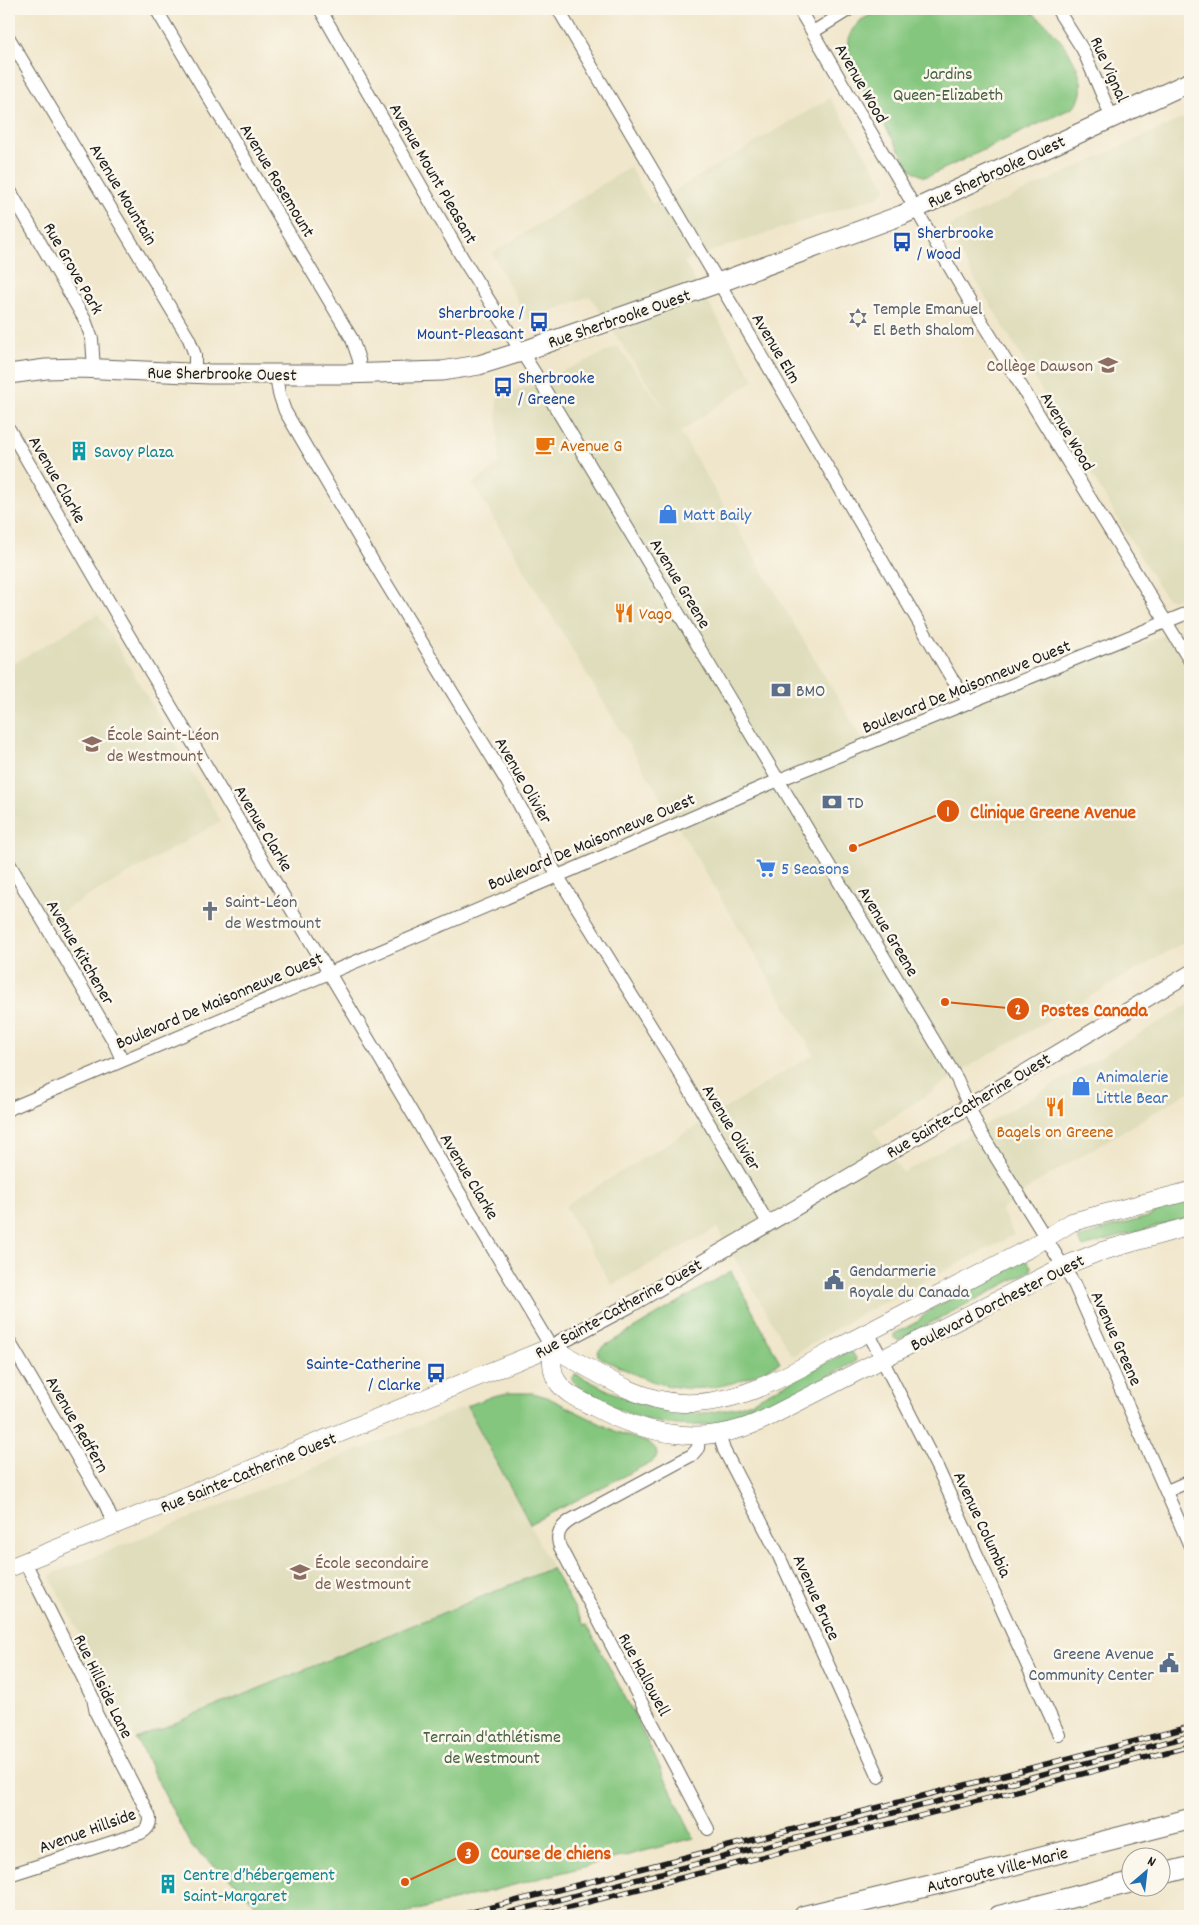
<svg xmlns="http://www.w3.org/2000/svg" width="1199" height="1925" font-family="Dekko,sans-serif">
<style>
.built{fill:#dfddbb}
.green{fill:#84c67e;stroke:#50714d}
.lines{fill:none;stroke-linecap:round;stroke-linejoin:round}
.minor-casing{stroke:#666359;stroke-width:14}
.tertiary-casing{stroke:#666359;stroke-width:17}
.secondary-casing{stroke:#666359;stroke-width:19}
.primary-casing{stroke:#666359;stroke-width:21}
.trunk-casing{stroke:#666359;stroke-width:22}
.minor{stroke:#fff;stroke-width:12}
.tertiary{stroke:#fff;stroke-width:15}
.secondary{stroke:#fff;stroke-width:18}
.primary{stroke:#fff;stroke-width:19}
.trunk{stroke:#fff;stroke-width:20}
.rail-casing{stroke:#1c1c1c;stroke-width:5.5}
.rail{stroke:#fbf7ec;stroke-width:4;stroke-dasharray:11;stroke-linecap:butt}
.labels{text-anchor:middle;stroke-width:5;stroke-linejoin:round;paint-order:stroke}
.street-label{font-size:18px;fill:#1c1c1c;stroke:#fbf7ec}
.park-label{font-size:18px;fill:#466043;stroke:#fbf7ec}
.transit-label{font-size:18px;fill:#164399;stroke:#fbf7ec;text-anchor:start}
.worship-label{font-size:18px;fill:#5b616d;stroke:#fbf7ec;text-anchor:start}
.education-label{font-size:18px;fill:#785e54;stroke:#fbf7ec;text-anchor:start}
.food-label{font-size:18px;fill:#c56008;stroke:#fbf7ec;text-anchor:start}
.culture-label{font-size:18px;fill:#0d838f;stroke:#fbf7ec;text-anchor:start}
.shop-label{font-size:18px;fill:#366cbe;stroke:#fbf7ec;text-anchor:start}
.service-label{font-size:18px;fill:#4e5e75;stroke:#fbf7ec;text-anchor:start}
.leader{fill:none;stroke:#de560d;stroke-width:2}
.callout-dot{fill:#de560d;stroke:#fbf7ec;stroke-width:2}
.mark-label{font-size:15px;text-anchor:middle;font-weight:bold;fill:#fff}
.callout-label{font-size:19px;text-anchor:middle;font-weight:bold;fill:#de560d;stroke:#fbf7ec;stroke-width:5;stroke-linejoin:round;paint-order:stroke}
</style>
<rect width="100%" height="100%" fill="#fbf7ec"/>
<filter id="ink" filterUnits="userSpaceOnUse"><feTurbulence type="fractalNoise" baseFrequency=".02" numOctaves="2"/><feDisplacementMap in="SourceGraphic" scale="10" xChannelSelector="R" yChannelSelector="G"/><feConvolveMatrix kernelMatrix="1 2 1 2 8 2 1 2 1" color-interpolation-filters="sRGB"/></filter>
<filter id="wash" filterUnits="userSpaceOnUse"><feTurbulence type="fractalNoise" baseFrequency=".0096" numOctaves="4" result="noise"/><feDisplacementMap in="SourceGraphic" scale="20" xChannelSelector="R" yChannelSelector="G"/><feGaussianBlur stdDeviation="1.12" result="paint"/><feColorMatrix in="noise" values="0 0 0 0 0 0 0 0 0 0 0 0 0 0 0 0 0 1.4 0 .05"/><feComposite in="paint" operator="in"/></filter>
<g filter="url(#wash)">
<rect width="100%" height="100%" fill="#f0e6cb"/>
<g class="built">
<path d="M830,98L886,187L880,196L724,247L684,262L754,380L680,432L865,744L903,729L1190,626V939L973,1064L873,1131L903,1173L1190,1004V1091L1036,1183L1001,1210L1014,1235L857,1316L792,1356L717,1228L612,1285L565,1206L814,1054L473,484L499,465L497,395L524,388L618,347L671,419L590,296L528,320L492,253L630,167L652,204Z"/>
<path d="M1190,115V592L1173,600L1166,597L1158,586L950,237L948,229L953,224Z"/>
<path d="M98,614L221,821L43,922L9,856V666Z"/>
<path d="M467,1406L552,1568L136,1739L52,1581L51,1577L54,1573Z"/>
</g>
<g class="green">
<path d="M882,9H1026C1051,23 1100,79 1074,107L931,175C922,179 917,173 910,168L848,64V41L852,30L861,20Z"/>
<path d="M1190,1200V1217L1083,1247L1078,1239L1109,1228L1148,1217L1168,1206Z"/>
<path d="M1024,1260L1028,1262L1032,1268L1030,1271L898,1340L894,1338V1334L917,1322L930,1310Z"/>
<path d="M731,1271L780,1362C727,1392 682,1399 626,1370C617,1366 607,1362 598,1356V1352L601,1348Z"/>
<path d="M849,1351L853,1353L856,1359L855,1362C777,1403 713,1450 622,1411C604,1403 585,1394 571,1379L576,1374C638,1406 681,1428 751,1402Z"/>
<path d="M508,1393H533L547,1397L617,1432L651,1444L656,1449L657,1456L653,1461L530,1524L467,1406L493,1396Z"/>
<path d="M552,1568L584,1625H587L634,1714L694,1838L395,1916H266L238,1886L191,1846L136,1739Z"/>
</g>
</g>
<g filter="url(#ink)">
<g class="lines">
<defs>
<g id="minor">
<path d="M156,9L352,339L359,360L360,374"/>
<path d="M320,9L463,259L536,375L957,1079L981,1133L1074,1284L1190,1546"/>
<path d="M558,9L952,679L970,703"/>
<path d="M799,9L977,314L1190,661"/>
<path d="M1057,9L1083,50L1112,118"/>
<path d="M813,32L850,9"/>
<path d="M9,38L189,339L195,355V374"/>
<path d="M9,189L85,320L92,339L94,369"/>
<path d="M276,375L279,394L285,411L375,565L507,782L557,875L667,1052L768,1223"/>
<path d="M9,429L115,612L551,1347"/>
<path d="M9,863L114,1042L122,1060"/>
<path d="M9,1109L574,869L762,787L1190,612"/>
<path d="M868,1332L938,1469L1059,1735"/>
<path d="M9,1341L106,1506L114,1525"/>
<path d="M719,1434L724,1450L778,1554L879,1777"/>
<path d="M699,1436L698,1448L692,1455L571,1520C560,1527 555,1535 560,1547L708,1829"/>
<path d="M1167,1491L1190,1481"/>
<path d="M9,1875L141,1833C148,1829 152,1823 149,1815L96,1713L93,1698L25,1562"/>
</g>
<path id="tertiary" d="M551,1347L630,1305L969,1106L1190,973"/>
<g id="secondary">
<path d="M551,1347C552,1358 551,1372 557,1381C565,1394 580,1400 594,1407C648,1436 708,1447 765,1419L1064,1266L1099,1252L1190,1226"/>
<path d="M551,1347C592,1369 635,1401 682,1403C744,1406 802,1366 855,1339C913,1309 971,1278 1030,1248L1072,1222L1190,1191"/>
<path d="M9,1568L551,1347"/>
</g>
<path id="primary" d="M9,374L46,369L80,368L209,374H343L442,371L479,365L521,352L718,283L902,215L1190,82"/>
<g id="trunk">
<path d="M1162,1874L1190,1867"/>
<path d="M804,1916L978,1874L1190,1819"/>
<path d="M999,1916L1132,1882"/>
</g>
</defs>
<use href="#minor" class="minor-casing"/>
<use href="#tertiary" class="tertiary-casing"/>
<use href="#secondary" class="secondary-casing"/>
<use href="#primary" class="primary-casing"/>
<use href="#trunk" class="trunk-casing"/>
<use href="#minor" class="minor"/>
<use href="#tertiary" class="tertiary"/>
<use href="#secondary" class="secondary"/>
<use href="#primary" class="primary"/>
<use href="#trunk" class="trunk"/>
<defs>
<g id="rail">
<path d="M457,1916L1190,1727"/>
<path d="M496,1916L1190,1736"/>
<path d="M534,1916L1190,1746"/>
</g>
</defs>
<use href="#rail" class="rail-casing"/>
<use href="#rail" class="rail"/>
</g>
</g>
<defs>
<symbol id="bus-bare" viewBox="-9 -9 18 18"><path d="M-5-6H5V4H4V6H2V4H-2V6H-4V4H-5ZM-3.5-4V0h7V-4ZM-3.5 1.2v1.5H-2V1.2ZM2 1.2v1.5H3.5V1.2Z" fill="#1a4fb4" stroke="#fbf7ec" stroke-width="2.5" paint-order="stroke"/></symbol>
<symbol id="synagogue-bare" viewBox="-9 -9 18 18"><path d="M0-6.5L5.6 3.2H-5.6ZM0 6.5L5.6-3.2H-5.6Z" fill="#6b7280" stroke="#fbf7ec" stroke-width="2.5" paint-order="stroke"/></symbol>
<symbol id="university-bare" viewBox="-9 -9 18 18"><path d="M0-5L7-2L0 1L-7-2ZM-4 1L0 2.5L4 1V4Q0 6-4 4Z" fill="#8d6e63" stroke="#fbf7ec" stroke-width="2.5" paint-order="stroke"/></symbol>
<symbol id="cafe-bare" viewBox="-9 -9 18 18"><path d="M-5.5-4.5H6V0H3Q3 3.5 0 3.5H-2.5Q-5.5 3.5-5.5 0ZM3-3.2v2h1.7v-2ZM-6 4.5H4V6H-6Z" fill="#e8710a" stroke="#fbf7ec" stroke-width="2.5" paint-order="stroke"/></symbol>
<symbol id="building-bare" viewBox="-9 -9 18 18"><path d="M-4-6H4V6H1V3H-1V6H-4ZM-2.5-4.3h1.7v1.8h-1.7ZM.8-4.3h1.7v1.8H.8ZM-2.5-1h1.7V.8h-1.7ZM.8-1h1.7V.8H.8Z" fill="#0f9aa8" stroke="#fbf7ec" stroke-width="2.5" paint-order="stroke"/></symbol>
<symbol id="shop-bare" viewBox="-9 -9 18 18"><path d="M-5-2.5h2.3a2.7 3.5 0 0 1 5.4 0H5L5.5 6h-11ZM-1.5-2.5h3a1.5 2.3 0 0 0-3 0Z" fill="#3f7fe0" stroke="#fbf7ec" stroke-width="2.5" paint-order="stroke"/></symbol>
<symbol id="restaurant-bare" viewBox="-9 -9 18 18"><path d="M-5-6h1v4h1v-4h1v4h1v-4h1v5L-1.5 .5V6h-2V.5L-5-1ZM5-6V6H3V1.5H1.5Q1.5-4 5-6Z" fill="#e8710a" stroke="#fbf7ec" stroke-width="2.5" paint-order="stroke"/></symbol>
<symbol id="bank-bare" viewBox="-9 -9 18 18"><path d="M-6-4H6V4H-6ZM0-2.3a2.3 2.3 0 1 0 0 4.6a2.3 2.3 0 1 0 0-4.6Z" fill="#5c6f8a" stroke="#fbf7ec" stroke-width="2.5" paint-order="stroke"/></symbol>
<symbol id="school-bare" viewBox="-9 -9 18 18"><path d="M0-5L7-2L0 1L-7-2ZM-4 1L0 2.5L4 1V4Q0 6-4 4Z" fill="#8d6e63" stroke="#fbf7ec" stroke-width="2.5" paint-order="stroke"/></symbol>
<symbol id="supermarket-bare" viewBox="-9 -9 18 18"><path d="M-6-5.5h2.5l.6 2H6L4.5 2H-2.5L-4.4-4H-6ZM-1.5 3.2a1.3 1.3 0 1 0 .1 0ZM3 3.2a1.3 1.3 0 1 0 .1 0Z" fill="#3f7fe0" stroke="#fbf7ec" stroke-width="2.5" paint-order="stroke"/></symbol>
<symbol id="church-bare" viewBox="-9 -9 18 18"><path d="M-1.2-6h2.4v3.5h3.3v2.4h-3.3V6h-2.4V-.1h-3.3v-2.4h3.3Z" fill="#6b7280" stroke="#fbf7ec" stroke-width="2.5" paint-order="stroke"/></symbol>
<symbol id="civic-bare" viewBox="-9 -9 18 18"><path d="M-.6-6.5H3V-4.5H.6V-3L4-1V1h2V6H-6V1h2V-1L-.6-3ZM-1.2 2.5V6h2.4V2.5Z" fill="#5c6f8a" stroke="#fbf7ec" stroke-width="2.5" paint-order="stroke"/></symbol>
</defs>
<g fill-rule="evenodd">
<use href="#bus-bare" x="888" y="228" width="28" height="28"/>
<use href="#synagogue-bare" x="844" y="304" width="28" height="28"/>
<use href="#bus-bare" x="525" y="308" width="28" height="28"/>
<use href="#university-bare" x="1094" y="351" width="28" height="28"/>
<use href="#bus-bare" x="489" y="373" width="28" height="28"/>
<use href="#cafe-bare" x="531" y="431" width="28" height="28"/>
<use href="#building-bare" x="65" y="437" width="28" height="28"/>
<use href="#shop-bare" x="654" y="500" width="28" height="28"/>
<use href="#restaurant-bare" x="610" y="599" width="28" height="28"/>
<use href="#bank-bare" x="767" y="676" width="28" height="28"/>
<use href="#school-bare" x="78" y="730" width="28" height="28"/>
<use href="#bank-bare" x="818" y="788" width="28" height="28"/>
<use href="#supermarket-bare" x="752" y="854" width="28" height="28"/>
<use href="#church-bare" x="196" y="897" width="28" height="28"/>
<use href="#shop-bare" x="1067" y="1072" width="28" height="28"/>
<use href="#restaurant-bare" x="1041" y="1093" width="28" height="28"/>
<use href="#civic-bare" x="820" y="1266" width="28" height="28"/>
<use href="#bus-bare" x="422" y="1359" width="28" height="28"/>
<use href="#school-bare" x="286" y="1558" width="28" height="28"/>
<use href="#civic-bare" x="1155" y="1649" width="28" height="28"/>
<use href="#building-bare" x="154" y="1870" width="28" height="28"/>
</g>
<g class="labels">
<g class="street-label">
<text transform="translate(1110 69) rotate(66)" y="6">Rue Vignal</text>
<text transform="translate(862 83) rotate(60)" y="6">Avenue Wood</text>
<text transform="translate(996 171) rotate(-25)" y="6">Rue Sherbrooke Ouest</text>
<text transform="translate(434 173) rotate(60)" y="6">Avenue Mount Pleasant</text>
<text transform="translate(278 180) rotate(59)" y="6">Avenue Rosemount</text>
<text transform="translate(124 194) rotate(59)" y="6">Avenue Mountain</text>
<text transform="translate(74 268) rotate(60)" y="6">Rue Grove Park</text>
<text transform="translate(619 318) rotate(-19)" y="6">Rue Sherbrooke Ouest</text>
<text transform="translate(777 348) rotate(59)" y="6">Avenue Elm</text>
<text transform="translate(222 373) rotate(1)" y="6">Rue Sherbrooke Ouest</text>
<text transform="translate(1068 431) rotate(59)" y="6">Avenue Wood</text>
<text transform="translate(58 479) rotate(60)" y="6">Avenue Clarke</text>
<text transform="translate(681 583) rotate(59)" y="6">Avenue Greene</text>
<text transform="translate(966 686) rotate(-22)" y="6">Boulevard De Maisonneuve Ouest</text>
<text transform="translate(524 780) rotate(60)" y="6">Avenue Olivier</text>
<text transform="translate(264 828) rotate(59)" y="6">Avenue Clarke</text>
<text transform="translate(591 841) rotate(-23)" y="6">Boulevard De Maisonneuve Ouest</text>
<text transform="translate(889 931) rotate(59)" y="6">Avenue Greene</text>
<text transform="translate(81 952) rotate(60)" y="6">Avenue Kitchener</text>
<text transform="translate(219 1000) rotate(-23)" y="6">Boulevard De Maisonneuve Ouest</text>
<text transform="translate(968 1105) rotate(-31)" y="6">Rue Sainte-Catherine Ouest</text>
<text transform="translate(732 1127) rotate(59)" y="6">Avenue Olivier</text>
<text transform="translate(470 1176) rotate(59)" y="6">Avenue Clarke</text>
<text transform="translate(997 1302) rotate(-27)" y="6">Boulevard Dorchester Ouest</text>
<text transform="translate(618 1308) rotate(-29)" y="6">Rue Sainte-Catherine Ouest</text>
<text transform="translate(1117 1338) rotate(66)" y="6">Avenue Greene</text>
<text transform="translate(78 1424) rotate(60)" y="6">Avenue Redfern</text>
<text transform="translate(248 1472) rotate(-22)" y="6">Rue Sainte-Catherine Ouest</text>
<text transform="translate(983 1524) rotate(65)" y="6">Avenue Columbia</text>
<text transform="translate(817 1597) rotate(66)" y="6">Avenue Bruce</text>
<text transform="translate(645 1674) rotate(62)" y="6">Rue Hallowell</text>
<text transform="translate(104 1686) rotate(64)" y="6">Rue Hillside Lane</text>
<text transform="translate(87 1830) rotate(-20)" y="6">Avenue Hillside</text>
<text transform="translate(997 1869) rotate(-14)" y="6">Autoroute Ville-Marie</text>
</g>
<g class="park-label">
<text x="948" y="79">Jardins<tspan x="948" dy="21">Queen-Elizabeth</tspan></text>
<text x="492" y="1742">Terrain d'athlétisme<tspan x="492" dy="21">de Westmount</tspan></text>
</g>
<g class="transit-label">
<text x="917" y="238">Sherbrooke<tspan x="917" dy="21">/ Wood</tspan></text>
<text x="524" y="318" text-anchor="end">Sherbrooke /<tspan x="524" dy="21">Mount-Pleasant</tspan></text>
<text x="518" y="383">Sherbrooke<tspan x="518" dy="21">/ Greene</tspan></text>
<text x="421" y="1369" text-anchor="end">Sainte-Catherine<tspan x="421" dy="21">/ Clarke</tspan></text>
</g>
<g class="worship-label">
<text x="873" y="314">Temple Emanuel<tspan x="873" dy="21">El Beth Shalom</tspan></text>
<text x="225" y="907">Saint-Léon<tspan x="225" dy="21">de Westmount</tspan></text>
</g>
<g class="education-label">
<text x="1093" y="371" text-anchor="end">Collège Dawson</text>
<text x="107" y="740">École Saint-Léon<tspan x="107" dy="21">de Westmount</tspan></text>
<text x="315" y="1568">École secondaire<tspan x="315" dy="21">de Westmount</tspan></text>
</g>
<g class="food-label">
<text x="560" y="451">Avenue G</text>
<text x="639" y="619">Vago</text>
<text x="1055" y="1137" text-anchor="middle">Bagels on Greene</text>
</g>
<g class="culture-label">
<text x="94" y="457">Savoy Plaza</text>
<text x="183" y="1880">Centre d’hébergement<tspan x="183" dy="21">Saint-Margaret</tspan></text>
</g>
<g class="shop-label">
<text x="683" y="520">Matt Baily</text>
<text x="781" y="874">5 Seasons</text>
<text x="1096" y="1082">Animalerie<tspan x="1096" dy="21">Little Bear</tspan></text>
</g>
<g class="service-label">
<text x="796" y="696">BMO</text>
<text x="847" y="808">TD</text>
<text x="849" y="1276">Gendarmerie<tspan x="849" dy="21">Royale du Canada</tspan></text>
<text x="1154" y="1659" text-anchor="end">Greene Avenue<tspan x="1154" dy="21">Community Center</tspan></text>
</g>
</g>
<path class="leader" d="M853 848L948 811M945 1002L1018 1009M405 1882L468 1853"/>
<g class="callout-dot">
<circle cx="853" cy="848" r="5"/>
<circle cx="945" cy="1002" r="5"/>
<circle cx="405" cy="1882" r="5"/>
<circle cx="948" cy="811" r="12"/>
<circle cx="1018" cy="1009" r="12"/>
<circle cx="468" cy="1853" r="12"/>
</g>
<g class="mark-label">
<text x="948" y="816">1</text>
<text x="1018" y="1014">2</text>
<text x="468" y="1858">3</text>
</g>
<g class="callout-label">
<text x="1053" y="818">Clinique Greene Avenue</text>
<text x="1094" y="1016">Postes Canada</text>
<text x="551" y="1859">Course de chiens</text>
</g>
<rect width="1199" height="1925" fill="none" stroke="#fbf7ec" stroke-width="30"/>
<g transform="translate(1146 1872) rotate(28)"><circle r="24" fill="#fbf7ec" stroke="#a29f99"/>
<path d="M0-4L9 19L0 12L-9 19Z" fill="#1f6fb2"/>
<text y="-8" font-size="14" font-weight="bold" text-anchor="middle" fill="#1c1c1c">N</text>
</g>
</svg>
